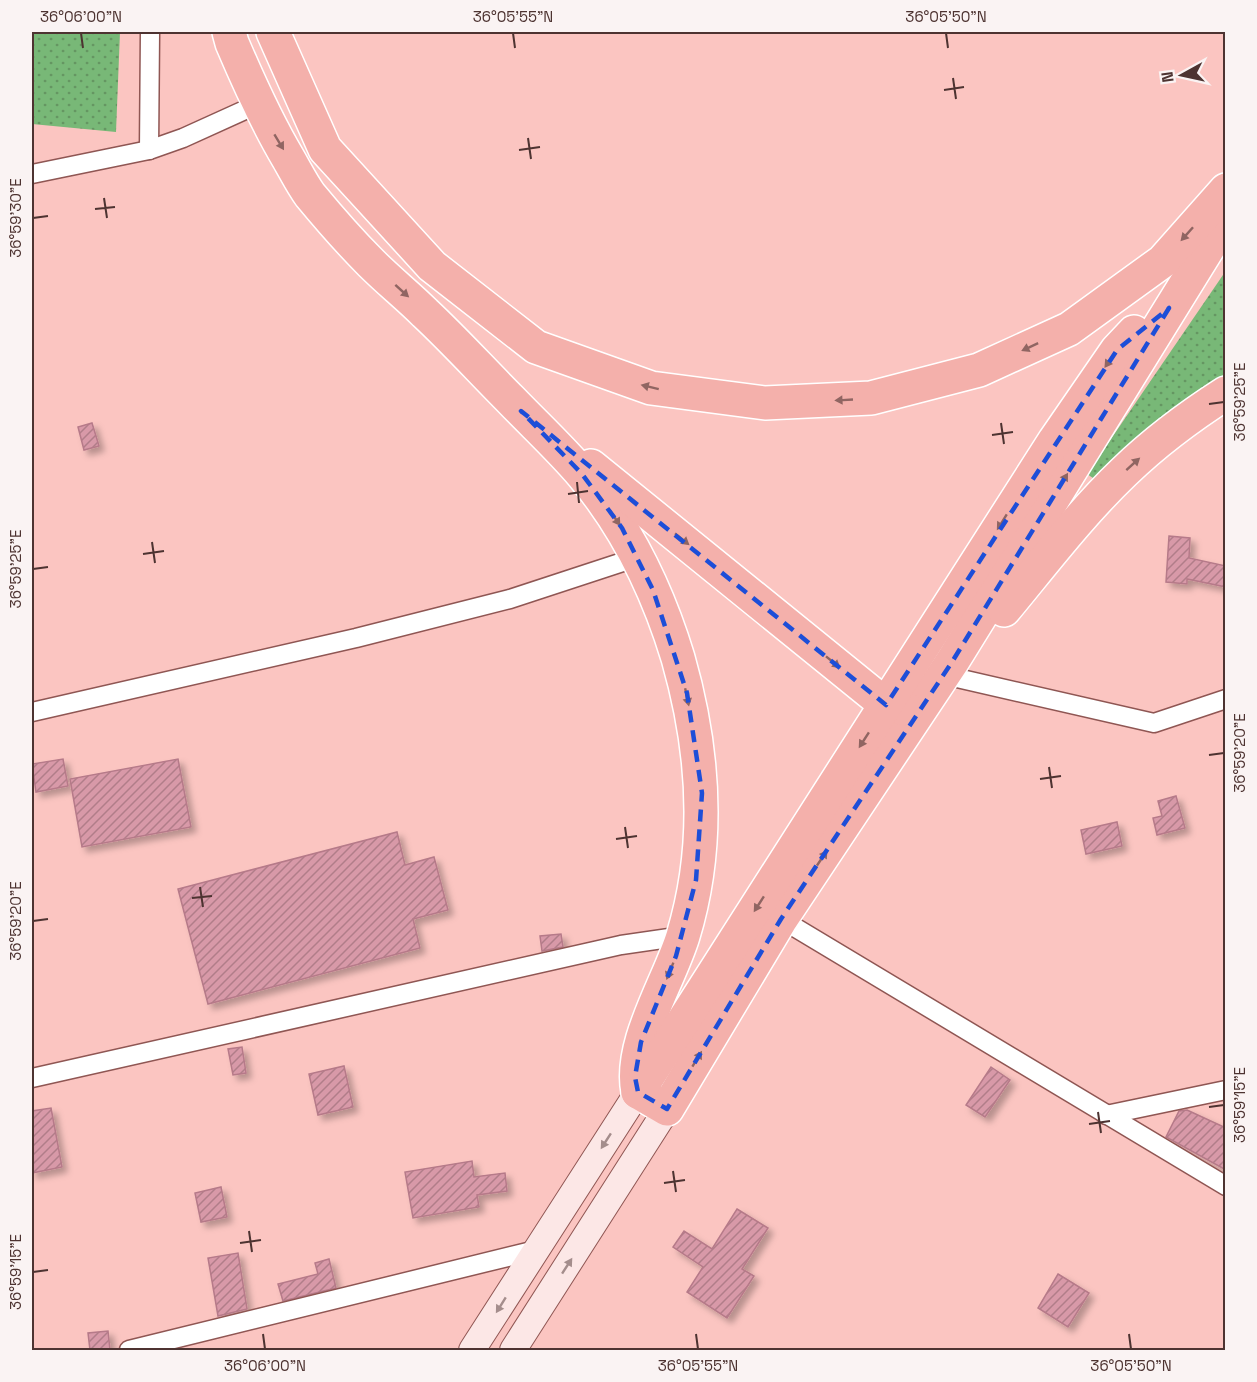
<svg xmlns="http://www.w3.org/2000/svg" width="1257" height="1382" font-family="'Space Grotesk',sans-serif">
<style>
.grass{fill:url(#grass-dots)}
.building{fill:url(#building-hatch);stroke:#b67a89;stroke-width:1.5;filter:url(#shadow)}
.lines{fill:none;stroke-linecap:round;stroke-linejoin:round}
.street-casing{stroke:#8f5653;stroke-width:21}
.secondary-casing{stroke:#8f5653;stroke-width:28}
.highway-casing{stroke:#fff;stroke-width:36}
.street{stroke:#fff;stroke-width:18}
.secondary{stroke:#fce7e6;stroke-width:26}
.highway{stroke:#f4b0ab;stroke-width:33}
.oneway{fill:#906562}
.oneway2{fill:#a48d8c}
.marked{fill:none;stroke:#1d4ed8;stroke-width:4.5;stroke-dasharray:12 8;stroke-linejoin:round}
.ticks{fill:none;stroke:#4d3331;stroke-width:2}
.neatline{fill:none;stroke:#4d3331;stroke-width:2}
.ticks-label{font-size:15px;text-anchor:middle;fill:#4d3331}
</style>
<defs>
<pattern id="grass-dots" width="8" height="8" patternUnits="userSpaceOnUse" patternTransform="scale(1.5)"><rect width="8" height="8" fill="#78b877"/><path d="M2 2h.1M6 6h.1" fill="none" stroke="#659662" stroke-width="1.8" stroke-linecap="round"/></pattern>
<pattern id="building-hatch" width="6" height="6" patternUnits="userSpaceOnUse" patternTransform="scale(1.5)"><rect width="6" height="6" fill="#d899a8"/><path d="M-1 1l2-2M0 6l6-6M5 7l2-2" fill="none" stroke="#b17d89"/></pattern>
<filter id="shadow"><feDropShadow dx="5" dy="5" stdDeviation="3" flood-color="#0004"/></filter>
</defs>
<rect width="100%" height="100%" fill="#fbc5c1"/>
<g class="grass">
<path d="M32,32H120L116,132L32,124Z"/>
<path d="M1225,272V378L1096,480L1087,474Z"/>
</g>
<g class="building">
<path d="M92,423L99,446L84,450L78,427Z"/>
<path d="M1169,536L1190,538L1189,558L1226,566V587L1187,579V584L1166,582Z"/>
<path d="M63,759L68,786L36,792L32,764Z"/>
<path d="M178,759L191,827L82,847L70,779Z"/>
<path d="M1176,796L1185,828L1157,835L1153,818L1162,816L1158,801Z"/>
<path d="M1117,822L1122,846L1086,854L1081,830Z"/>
<path d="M397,832L405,865L434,857L448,910L413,919L420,948L208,1004L178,889Z"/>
<path d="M561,934L563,947L542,951L540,936Z"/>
<path d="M242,1047L246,1073L233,1075L228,1049Z"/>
<path d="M344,1066L353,1107L318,1115L309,1074Z"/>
<path d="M991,1067L1010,1080L985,1117L966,1105Z"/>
<path d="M51,1108L62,1167L32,1173V1111Z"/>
<path d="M1187,1110L1226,1128V1170L1166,1137L1179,1111Z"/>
<path d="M472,1161L474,1177L505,1173L507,1191L477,1195L479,1207L413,1218L405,1172Z"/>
<path d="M221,1187L227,1217L201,1222L195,1193Z"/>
<path d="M737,1209L768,1228L742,1269L754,1276L727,1318L687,1292L703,1267L673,1247L684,1231L712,1249Z"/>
<path d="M238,1253L247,1309L218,1316L208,1258Z"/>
<path d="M329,1259L336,1288L283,1301L278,1284L318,1274L315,1263Z"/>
<path d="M1058,1274L1089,1293L1068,1327L1038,1308Z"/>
<path d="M108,1331L110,1350H90L88,1333Z"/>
</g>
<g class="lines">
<defs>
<g id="street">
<path d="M149,150L150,32"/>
<path d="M32,174L149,150L183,138L258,104"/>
<path d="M944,675L1154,723L1226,699"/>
<path d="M32,712L356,638L510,599L638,557"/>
<path d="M781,919L1226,1186"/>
<path d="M32,1078L621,945L683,936"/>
<path d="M1106,1115L1226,1090"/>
<path d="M129,1350L536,1250"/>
</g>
<g id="secondary">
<path d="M472,1350L638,1092"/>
<path d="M513,1350L667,1109"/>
</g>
<g id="highway">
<path d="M229,32L232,43C249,83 266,121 288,158C295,170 302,184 310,195C329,218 350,242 371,263C389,281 408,296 425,313C455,341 482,371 511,400C535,425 561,449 583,475C628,529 658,592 678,658C704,749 711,844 683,936C669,982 628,1044 638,1092L667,1109L781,919L952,662L1226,219"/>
<path d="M273,32L325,149L432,266L536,347L651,388L765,403L871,398L979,370L1069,329L1163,261L1226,190"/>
<path d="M591,466L886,705L907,709"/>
<path d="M1004,610C1043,563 1080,514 1124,472C1155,442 1190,416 1226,393"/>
<path d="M638,1092L1055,440L1117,350L1134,332"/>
</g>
</defs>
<use href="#street" class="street-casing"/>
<use href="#secondary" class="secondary-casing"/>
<use href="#highway" class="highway-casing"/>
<use href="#street" class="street"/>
<use href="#secondary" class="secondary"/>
<use href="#highway" class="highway"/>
</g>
<defs><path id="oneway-solid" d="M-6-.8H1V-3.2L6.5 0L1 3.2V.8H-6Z" transform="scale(1.5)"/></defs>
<g class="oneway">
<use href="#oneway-solid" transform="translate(279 142) rotate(59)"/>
<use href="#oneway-solid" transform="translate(1187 234) rotate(132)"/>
<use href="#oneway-solid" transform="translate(402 291) rotate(42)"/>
<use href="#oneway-solid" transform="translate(1030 347) rotate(155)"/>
<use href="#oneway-solid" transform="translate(1110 360) rotate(125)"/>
<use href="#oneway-solid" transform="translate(650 387) rotate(-166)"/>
<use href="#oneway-solid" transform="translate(844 400) rotate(177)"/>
<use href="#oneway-solid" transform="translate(1133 464) rotate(-42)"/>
<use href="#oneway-solid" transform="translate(1063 481) rotate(-59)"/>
<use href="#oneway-solid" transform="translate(615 518) rotate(56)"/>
<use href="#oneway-solid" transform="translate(1002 522) rotate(122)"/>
<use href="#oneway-solid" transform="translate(682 539) rotate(39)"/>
<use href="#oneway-solid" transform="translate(833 662) rotate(39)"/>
<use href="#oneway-solid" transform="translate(687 697) rotate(78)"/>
<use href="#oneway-solid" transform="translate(864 740) rotate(123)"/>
<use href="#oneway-solid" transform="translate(822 858) rotate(-56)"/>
<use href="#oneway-solid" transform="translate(759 904) rotate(123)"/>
<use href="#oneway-solid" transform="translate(670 971) rotate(112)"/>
<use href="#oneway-solid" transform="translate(697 1059) rotate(-59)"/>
</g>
<g class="oneway2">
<use href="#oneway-solid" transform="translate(606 1141) rotate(123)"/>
<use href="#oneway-solid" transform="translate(567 1266) rotate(-57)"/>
<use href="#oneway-solid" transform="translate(501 1305) rotate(122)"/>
</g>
<path class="marked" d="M1169,308L952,662L781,919L667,1109L638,1092L635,1077L641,1042L676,956L696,880L702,793L687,693L653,590L622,528L582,474L521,411L886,705L1117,350Z"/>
<path class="ticks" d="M81,33L83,48M513,33L515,48M946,33L948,48M953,78L956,99M944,90L964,87M528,138L531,159M519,150L540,147M104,198L107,218M95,209L115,207M33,218L48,216M1209,404L1224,402M1001,423L1004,444M992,435L1013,432M577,482L579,503M568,494L588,491M152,542L155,563M143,554L164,551M33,569L48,567M1209,755L1224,753M1049,767L1052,788M1040,779L1061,776M625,827L628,848M616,839L637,836M200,887L203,907M192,898L212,896M33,921L48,919M1209,1107L1224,1105M1098,1112L1101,1133M1089,1124L1110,1121M673,1171L676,1192M664,1183L685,1180M249,1231L252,1252M240,1243L261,1240M33,1272L48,1270M263,1334L265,1349M696,1334L698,1349M1129,1334L1131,1349"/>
<rect width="1257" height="1382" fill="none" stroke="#faf3f3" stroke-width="66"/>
<g transform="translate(1182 75) rotate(262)" stroke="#faf3f3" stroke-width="4.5" paint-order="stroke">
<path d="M0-4.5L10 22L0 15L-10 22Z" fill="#4d3331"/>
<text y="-9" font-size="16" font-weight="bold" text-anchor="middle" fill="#4d3331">N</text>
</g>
<rect x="33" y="33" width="1191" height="1316" class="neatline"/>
<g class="ticks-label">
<text x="81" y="22">36°06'00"N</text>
<text x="513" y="22">36°05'55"N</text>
<text x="946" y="22">36°05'50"N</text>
<text transform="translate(16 218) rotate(-90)" y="5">36°59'30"E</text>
<text transform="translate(1240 402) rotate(-90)" y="5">36°59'25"E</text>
<text transform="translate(16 569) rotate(-90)" y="5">36°59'25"E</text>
<text transform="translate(1240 753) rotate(-90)" y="5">36°59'20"E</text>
<text transform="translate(16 921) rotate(-90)" y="5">36°59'20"E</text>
<text transform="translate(1240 1105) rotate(-90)" y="5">36°59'15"E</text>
<text transform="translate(16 1272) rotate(-90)" y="5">36°59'15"E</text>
<text x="265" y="1371">36°06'00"N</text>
<text x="698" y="1371">36°05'55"N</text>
<text x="1131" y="1371">36°05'50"N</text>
</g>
</svg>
